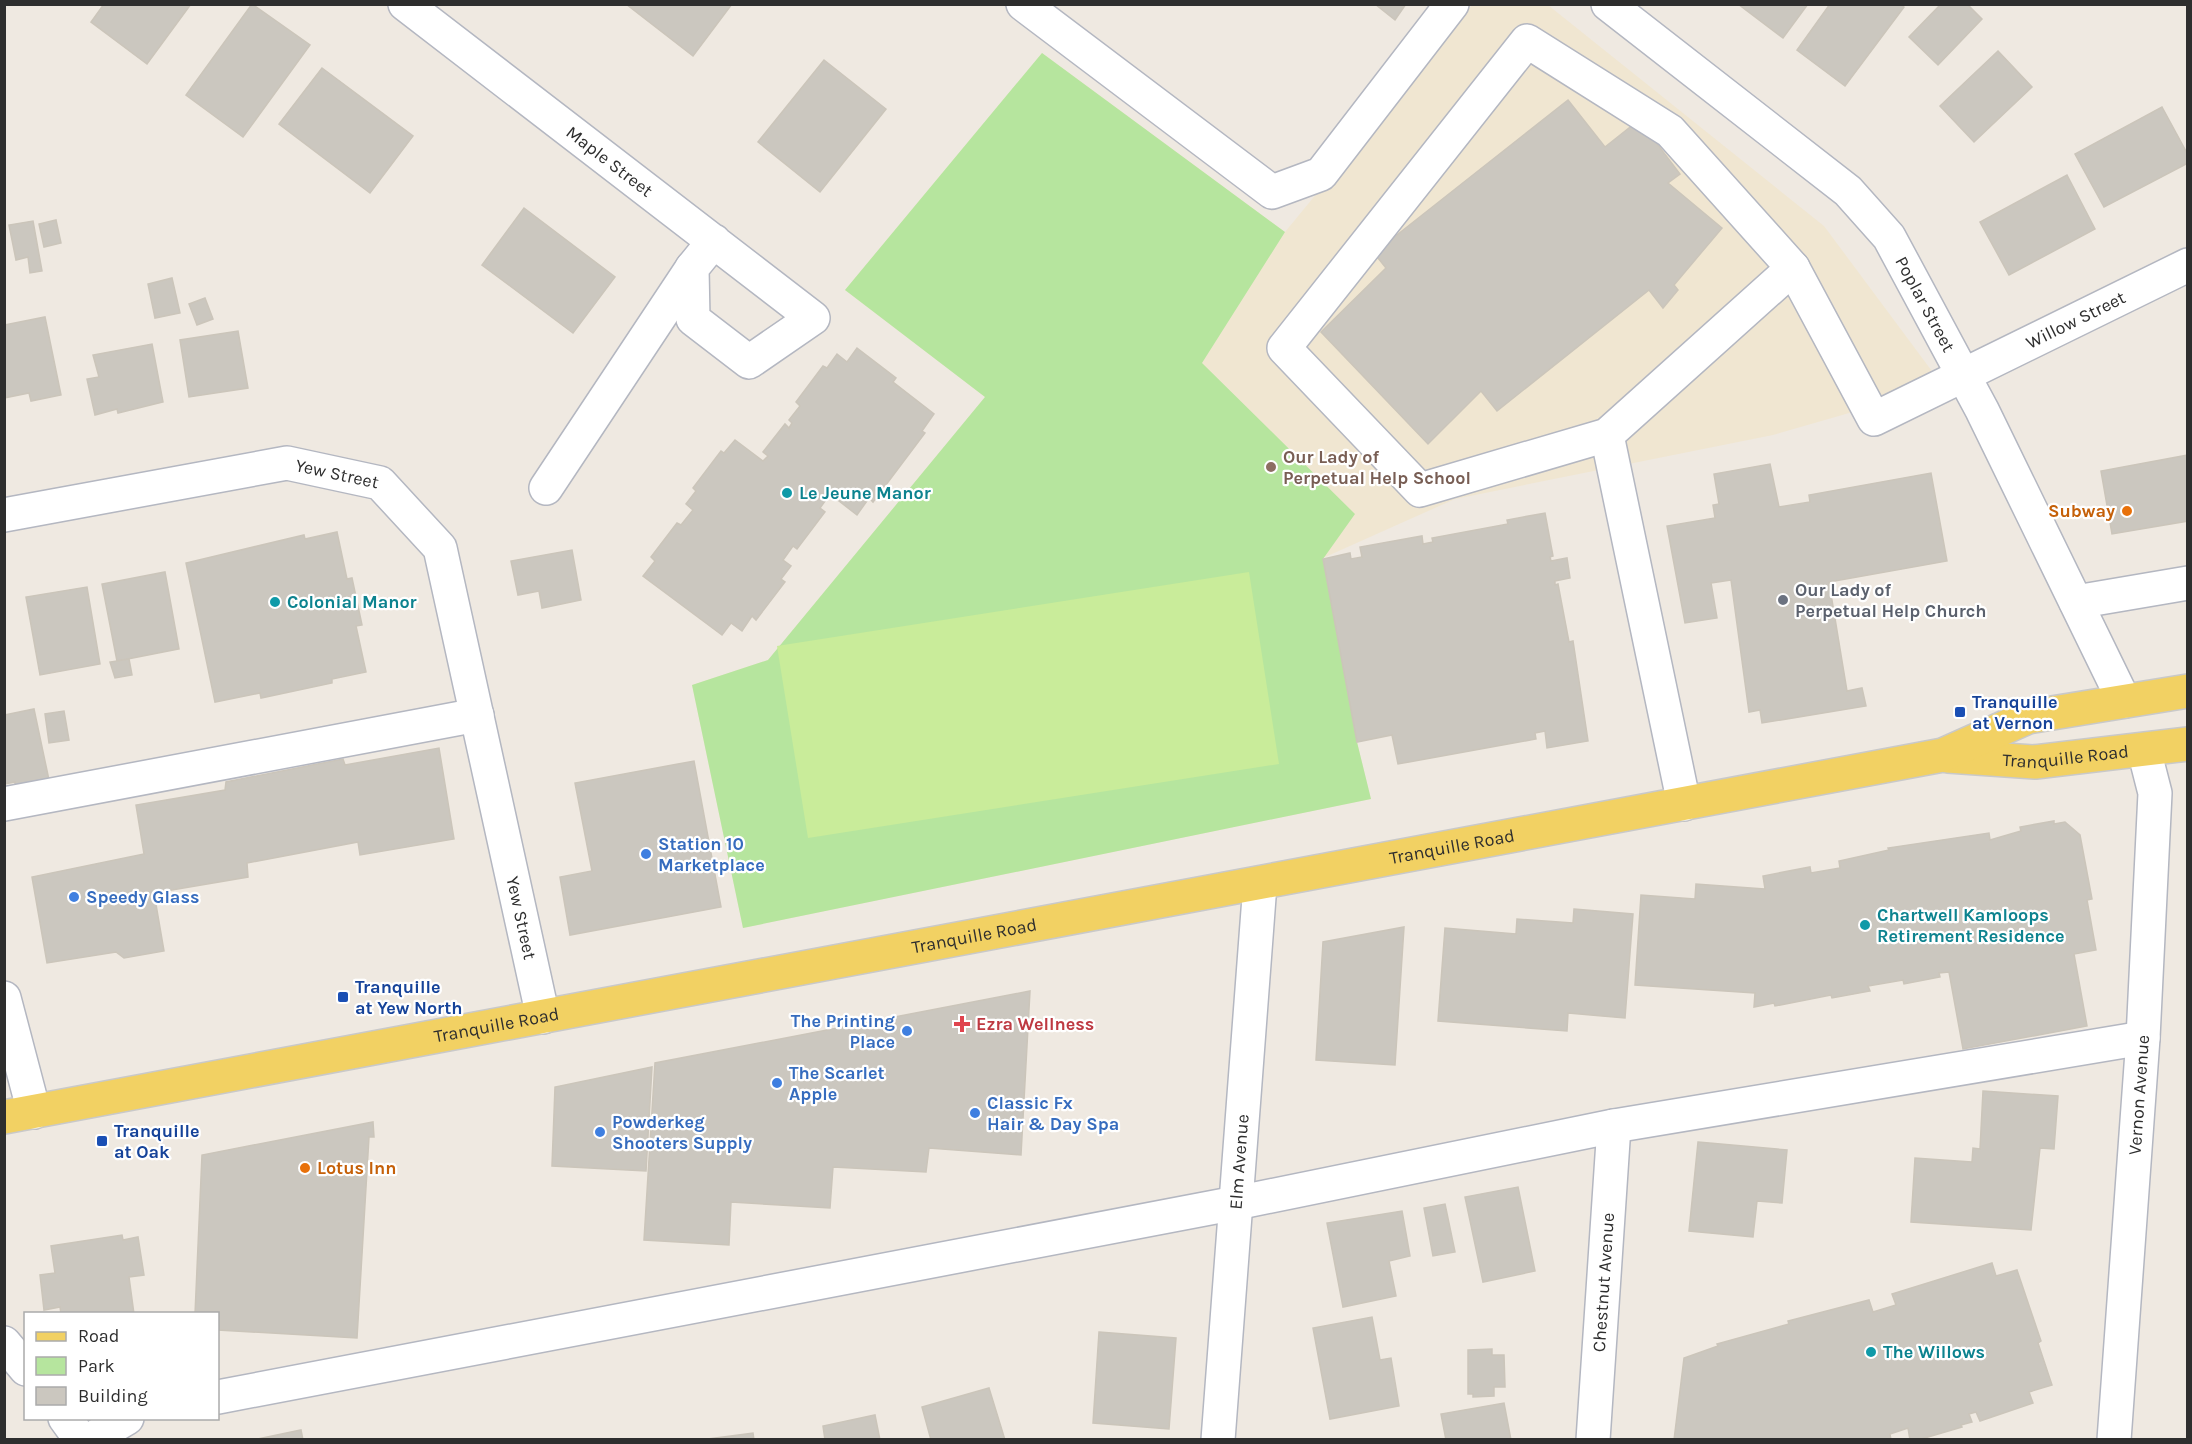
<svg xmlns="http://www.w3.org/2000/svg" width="2192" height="1444" font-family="Karla,sans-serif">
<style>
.education{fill:#f0e6d1}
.green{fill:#b6e59e}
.pitch{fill:#c9ec9a}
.building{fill:#cbc7bf;stroke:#cbc5ba;stroke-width:1.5}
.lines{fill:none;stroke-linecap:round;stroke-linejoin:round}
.minor-casing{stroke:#b4b7c1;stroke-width:36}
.major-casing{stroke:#c9c9c9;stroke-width:36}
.minor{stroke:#fff;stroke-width:33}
.major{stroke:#f2d163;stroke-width:33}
.education-dot{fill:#8d6e63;stroke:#fff;stroke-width:2}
.culture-dot{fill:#0f9aa8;stroke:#fff;stroke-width:2}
.food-dot{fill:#e8710a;stroke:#fff;stroke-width:2}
.worship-dot{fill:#6b7280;stroke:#fff;stroke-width:2}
.transit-dot{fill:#1a4fb4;stroke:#fff;stroke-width:2}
.shop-dot{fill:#3f7fe0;stroke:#fff;stroke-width:2}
.health-dot{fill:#e0444e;stroke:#fff;stroke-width:2}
.labels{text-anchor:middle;stroke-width:4.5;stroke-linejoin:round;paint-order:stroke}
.street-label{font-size:18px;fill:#2e2e2e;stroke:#fff}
.education-label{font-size:18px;font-weight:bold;fill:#785e54;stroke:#fff;text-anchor:start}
.culture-label{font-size:18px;font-weight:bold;fill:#0d838f;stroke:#fff;text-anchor:start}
.food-label{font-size:18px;font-weight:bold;fill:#c56008;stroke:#fff;text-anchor:end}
.worship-label{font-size:18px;font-weight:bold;fill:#5b616d;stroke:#fff;text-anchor:start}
.transit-label{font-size:18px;font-weight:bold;fill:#164399;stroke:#fff;text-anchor:start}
.shop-label{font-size:18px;font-weight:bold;fill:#366cbe;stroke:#fff;text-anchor:start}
.health-label{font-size:18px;font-weight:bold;fill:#be3a42;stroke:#fff;text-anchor:start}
</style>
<rect width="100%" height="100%" fill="#efe9e1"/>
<path class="education" d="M1472,5H1548L1824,226L1943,386L1773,435L1455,499L1323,558L1357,742L1371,799L743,928L692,685L768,660L985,397L845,290L1042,53L1285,232Z"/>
<path class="green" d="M1042,53L1285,232L1202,363L1355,514L1323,559L1357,742L1371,799L743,928L692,685L768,660L985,397L845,290Z"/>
<path class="pitch" d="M1249,572L1279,764L808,838L777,646Z"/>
<g class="building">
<path d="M104,4H191L147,64L91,22Z"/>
<path d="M252,4L310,45L243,137L186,95Z"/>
<path d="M626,4H732L693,56Z"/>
<path d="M1375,4H1406L1395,20Z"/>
<path d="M1738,4H1808L1783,38Z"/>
<path d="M1830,4H1901L1904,7L1845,86L1797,50Z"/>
<path d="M1941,4H1967L1982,19L1938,65L1909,37Z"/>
<path d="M1998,51L2032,87L1974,142L1940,106Z"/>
<path d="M824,60L886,109L820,192L758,142Z"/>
<path d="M322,68L413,136L370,193L279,124Z"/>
<path d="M1568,100L1605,147L1639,120L1680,174L1668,183L1722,228L1674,285L1678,290L1663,308L1649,290L1497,411L1481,391L1428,444L1321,332L1386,268L1374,253Z"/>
<path d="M2162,107L2188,155V163L2104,207L2075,154Z"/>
<path d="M2067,175L2095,229L2009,275L1980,222Z"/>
<path d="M524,208L615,277L573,333L482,265Z"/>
<path d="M56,220L61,243L44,247L39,224Z"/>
<path d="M33,221L42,271L30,273L28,257L16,260L9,225Z"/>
<path d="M172,278L180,313L155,318L148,284Z"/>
<path d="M205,298L213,319L197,325L189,304Z"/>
<path d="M45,317L61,395L31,401L29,393L4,398V325Z"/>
<path d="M238,331L248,388L189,397L180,340Z"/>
<path d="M152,344L163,402L118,413L117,409L95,415L87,379L99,377L93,355Z"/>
<path d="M857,348L896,378L893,382L934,414L922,431L925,433L873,502L869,498L857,515L830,494L820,508L825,512L797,549L793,546L783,560L791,566L781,579L785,582L756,620L752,616L742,631L731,623L722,635L643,576L655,561L651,557L677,523L681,525L693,510L686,504L696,491L693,488L721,451L724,453L735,440L763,461L768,456L763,452L785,424L789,428L792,423L789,420L800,406L796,402L823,366L827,368L837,354L847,362Z"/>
<path d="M2188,455V521L2112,534L2101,471Z"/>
<path d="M1770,464L1779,507L1810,502L1809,495L1931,473L1947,561L1829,582L1847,691L1862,688L1866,706L1762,723L1760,710L1749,712L1731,580L1711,583L1717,618L1685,623L1667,526L1715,518L1713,505L1719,504L1714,474Z"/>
<path d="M1545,513L1553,556L1550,557L1551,561L1567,558L1570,578L1555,581V585L1558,584L1569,642L1573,641L1588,741L1547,748L1545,731L1535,733L1536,739L1398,764L1392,735L1357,742L1323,559L1350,553L1351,559L1362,557L1360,547L1422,536L1423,544L1433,542L1432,538L1508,524L1507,520Z"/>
<path d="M337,532L347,579L352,578L362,625L356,626L366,672L332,679V683L261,698L260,693L215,702L186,563L304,535L305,539Z"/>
<path d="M572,550L581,600L542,608L539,591L518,595L511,561Z"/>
<path d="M165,572L179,649L117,661L102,584Z"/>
<path d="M87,587L100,664L40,675L26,597Z"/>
<path d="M129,659L132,675L115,678L110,662Z"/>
<path d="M34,709L49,780L15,787V782L4,784V715Z"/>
<path d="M64,711L69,740L49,743L45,714Z"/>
<path d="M439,748L454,839L360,855L358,842L247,863L248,877L154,893L164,951L124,958L116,952L47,963L32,877L144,854L136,805L225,790L226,782L343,759L345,765Z"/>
<path d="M694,761L721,907L570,935L560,877L592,871L575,783Z"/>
<path d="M2054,821V824L2065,822L2080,835L2092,899L2087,900L2096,950L2074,954L2087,1026L1963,1049L1949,972L1939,973L1940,977L1904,984L1903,980L1868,986L1870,991L1832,998L1831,995L1775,1006L1774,1003L1754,1007L1755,993L1635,985L1641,895L1695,899L1696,884L1765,889L1763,876L1810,867L1811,873L1840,868L1839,861L1889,850L1888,848L1989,833L1990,840L2021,831L2020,827Z"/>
<path d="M1574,909L1633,914L1625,1018L1568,1013L1567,1031L1438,1021L1445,928L1516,934L1517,919L1573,923Z"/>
<path d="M1404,927L1395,1065L1316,1060L1323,942Z"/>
<path d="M1030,991L1021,1155L929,1148L926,1172L833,1167L830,1208L731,1202L729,1245L644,1240L655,1063Z"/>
<path d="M652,1067L646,1171L552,1166L555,1087Z"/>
<path d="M1983,1091L2058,1096L2054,1149L2040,1148L2031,1230L1911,1222L1915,1158L1972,1162L1973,1148L1980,1149Z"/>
<path d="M373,1122L374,1137H369L357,1338L218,1330V1314H195L202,1155Z"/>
<path d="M1698,1142L1787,1150L1782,1203L1757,1201L1753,1237L1689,1231Z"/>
<path d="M1518,1187L1535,1271L1483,1282L1465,1197Z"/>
<path d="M1445,1204L1455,1252L1433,1256L1424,1208Z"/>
<path d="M1402,1211L1410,1256L1389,1261L1396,1296L1343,1307L1327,1223Z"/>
<path d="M122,1235L123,1240L138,1237L144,1275L129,1277L134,1314H61L60,1307L44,1310L40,1275L55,1273L51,1246Z"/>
<path d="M1992,1263L1996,1276L2017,1270L2041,1341L2038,1343L2052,1385L2029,1392L2033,1403L1980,1421L1976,1412L1969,1414L1972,1422L1961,1425L1962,1427L1918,1440H1910L1908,1428L1890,1434L1891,1440H1674L1684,1358L1718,1346L1717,1344L1789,1324L1788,1321L1869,1300L1873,1312L1896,1305L1892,1294Z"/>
<path d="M1372,1317L1380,1360L1391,1358L1399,1406L1330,1419L1313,1328Z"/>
<path d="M1099,1332L1176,1338L1169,1429L1093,1423Z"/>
<path d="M1492,1349V1355H1504L1505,1387H1494V1396L1473,1397V1394H1468V1350Z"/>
<path d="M989,1388L1005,1440H931L922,1407Z"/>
<path d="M1504,1403L1511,1440H1446L1441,1414Z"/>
<path d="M875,1415L880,1440H825L823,1426Z"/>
<path d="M301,1430L303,1440H253Z"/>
<path d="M753,1433L754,1440H700Z"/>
</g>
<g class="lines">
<defs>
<g id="minor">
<path id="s1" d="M405,4L813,318L749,362L693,319L692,268L714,241"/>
<path d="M1023,4L1272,192L1321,174L1452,4"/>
<path id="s2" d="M1608,4L1848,191L1889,237L1982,410L2124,701"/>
<path d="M1527,41L1670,131L1793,268L1607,435L1420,490L1284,348Z"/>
<path id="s3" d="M1793,268L1874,419L2188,265"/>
<path d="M1607,435L1684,804"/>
<path d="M546,488L692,268"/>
<path id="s4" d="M4,515L287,463L380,483L440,548L543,1017"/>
<path d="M2076,602L2188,583"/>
<path d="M4,804L477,715"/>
<path d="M4,998L34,1112"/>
<path d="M4,1343L26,1369"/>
<path d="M218,1397L1236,1203L1614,1126L2143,1038"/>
<path d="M65,1418L81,1440"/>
<path d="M90,1440L127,1418"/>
<path id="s5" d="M1218,1440L1260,884"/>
<path id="s6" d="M1593,1440L1614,1126"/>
<path id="s7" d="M2114,1440L2143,1038L2155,793L2144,750"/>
</g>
<g id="major">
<path id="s8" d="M1948,756L2035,762L2188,744"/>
<path id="s9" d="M4,1117L1943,755L2028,717L2188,691"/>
</g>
</defs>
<use href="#minor" class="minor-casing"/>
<use href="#major" class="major-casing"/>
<use href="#minor" class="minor"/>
<use href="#major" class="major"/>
</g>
<circle class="education-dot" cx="1271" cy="467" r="6"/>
<g class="culture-dot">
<circle cx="787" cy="493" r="6"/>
<circle cx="275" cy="602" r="6"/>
<circle cx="1865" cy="925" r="6"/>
<circle cx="1871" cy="1352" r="6"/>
</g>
<g class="food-dot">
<circle cx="2127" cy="511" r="6"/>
<circle cx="305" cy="1168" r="6"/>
</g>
<circle class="worship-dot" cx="1783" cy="600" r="6"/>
<g class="transit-dot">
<rect x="1954" y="706" width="12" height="12" rx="3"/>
<rect x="337" y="991" width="12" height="12" rx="3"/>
<rect x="96" y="1135" width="12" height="12" rx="3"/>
</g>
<g class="shop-dot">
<circle cx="646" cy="854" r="6"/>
<circle cx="74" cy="897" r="6"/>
<circle cx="907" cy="1031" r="6"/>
<circle cx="777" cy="1083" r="6"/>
<circle cx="975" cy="1113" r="6"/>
<circle cx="600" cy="1132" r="6"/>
</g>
<path class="health-dot" d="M959 1015h6v6h6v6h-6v6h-6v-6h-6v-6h6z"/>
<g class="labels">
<g class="street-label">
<text dy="6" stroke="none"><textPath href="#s1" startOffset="258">Maple Street</textPath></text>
<text dy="6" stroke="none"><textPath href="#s2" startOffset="442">Poplar Street</textPath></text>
<text dy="6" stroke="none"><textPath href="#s3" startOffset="396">Willow Street</textPath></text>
<text dy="6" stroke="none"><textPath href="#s4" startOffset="339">Yew Street</textPath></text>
<text dy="6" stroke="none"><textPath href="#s8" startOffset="118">Tranquille Road</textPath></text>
<text dy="6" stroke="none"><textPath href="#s9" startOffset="1473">Tranquille Road</textPath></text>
<text dy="6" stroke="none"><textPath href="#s4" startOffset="850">Yew Street</textPath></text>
<text dy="6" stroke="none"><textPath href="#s9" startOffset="987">Tranquille Road</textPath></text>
<text dy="6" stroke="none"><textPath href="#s9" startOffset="501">Tranquille Road</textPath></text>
<text dy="6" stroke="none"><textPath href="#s7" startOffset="346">Vernon Avenue</textPath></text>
<text dy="6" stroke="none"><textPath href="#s5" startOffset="279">Elm Avenue</textPath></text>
<text dy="6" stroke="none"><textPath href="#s6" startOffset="158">Chestnut Avenue</textPath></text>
</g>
<g class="education-label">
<text x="1283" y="463">Our Lady of<tspan x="1283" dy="21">Perpetual Help School</tspan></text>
</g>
<g class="culture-label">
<text x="799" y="499">Le Jeune Manor</text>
<text x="287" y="608">Colonial Manor</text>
<text x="1877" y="921">Chartwell Kamloops<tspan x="1877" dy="21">Retirement Residence</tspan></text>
<text x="1883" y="1358">The Willows</text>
</g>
<g class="food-label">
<text x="2115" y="517">Subway</text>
<text x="317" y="1174" text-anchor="start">Lotus Inn</text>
</g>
<g class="worship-label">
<text x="1795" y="596">Our Lady of<tspan x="1795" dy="21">Perpetual Help Church</tspan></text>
</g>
<g class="transit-label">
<text x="1972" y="708">Tranquille<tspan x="1972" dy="21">at Vernon</tspan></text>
<text x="355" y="993">Tranquille<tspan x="355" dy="21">at Yew North</tspan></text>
<text x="114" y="1137">Tranquille<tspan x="114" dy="21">at Oak</tspan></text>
</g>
<g class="shop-label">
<text x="658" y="850">Station 10<tspan x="658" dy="21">Marketplace</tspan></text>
<text x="86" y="903">Speedy Glass</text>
<text x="895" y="1027" text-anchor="end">The Printing<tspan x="895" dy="21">Place</tspan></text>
<text x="789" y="1079">The Scarlet<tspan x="789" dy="21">Apple</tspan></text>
<text x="987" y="1109">Classic Fx<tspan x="987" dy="21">Hair &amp; Day Spa</tspan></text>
<text x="612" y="1128">Powderkeg<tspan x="612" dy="21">Shooters Supply</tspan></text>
</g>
<g class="health-label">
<text x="976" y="1030">Ezra Wellness</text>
</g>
</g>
<rect width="2192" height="1444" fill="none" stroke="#2e2e2e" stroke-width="12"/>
<rect x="24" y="1312" width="195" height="108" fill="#ffffff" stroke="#ababab" stroke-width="1.5"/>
<rect x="36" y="1332" width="30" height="9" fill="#f2d163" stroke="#ababab" stroke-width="1.5"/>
<text x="78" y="1342" font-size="18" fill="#2e2e2e">Road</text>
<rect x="36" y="1357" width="30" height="18" fill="#b6e59e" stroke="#ababab" stroke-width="1.5"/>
<text x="78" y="1372" font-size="18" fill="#2e2e2e">Park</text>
<rect x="36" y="1387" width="30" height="18" fill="#cbc7bf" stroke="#ababab" stroke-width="1.5"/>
<text x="78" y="1402" font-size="18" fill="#2e2e2e">Building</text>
</svg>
